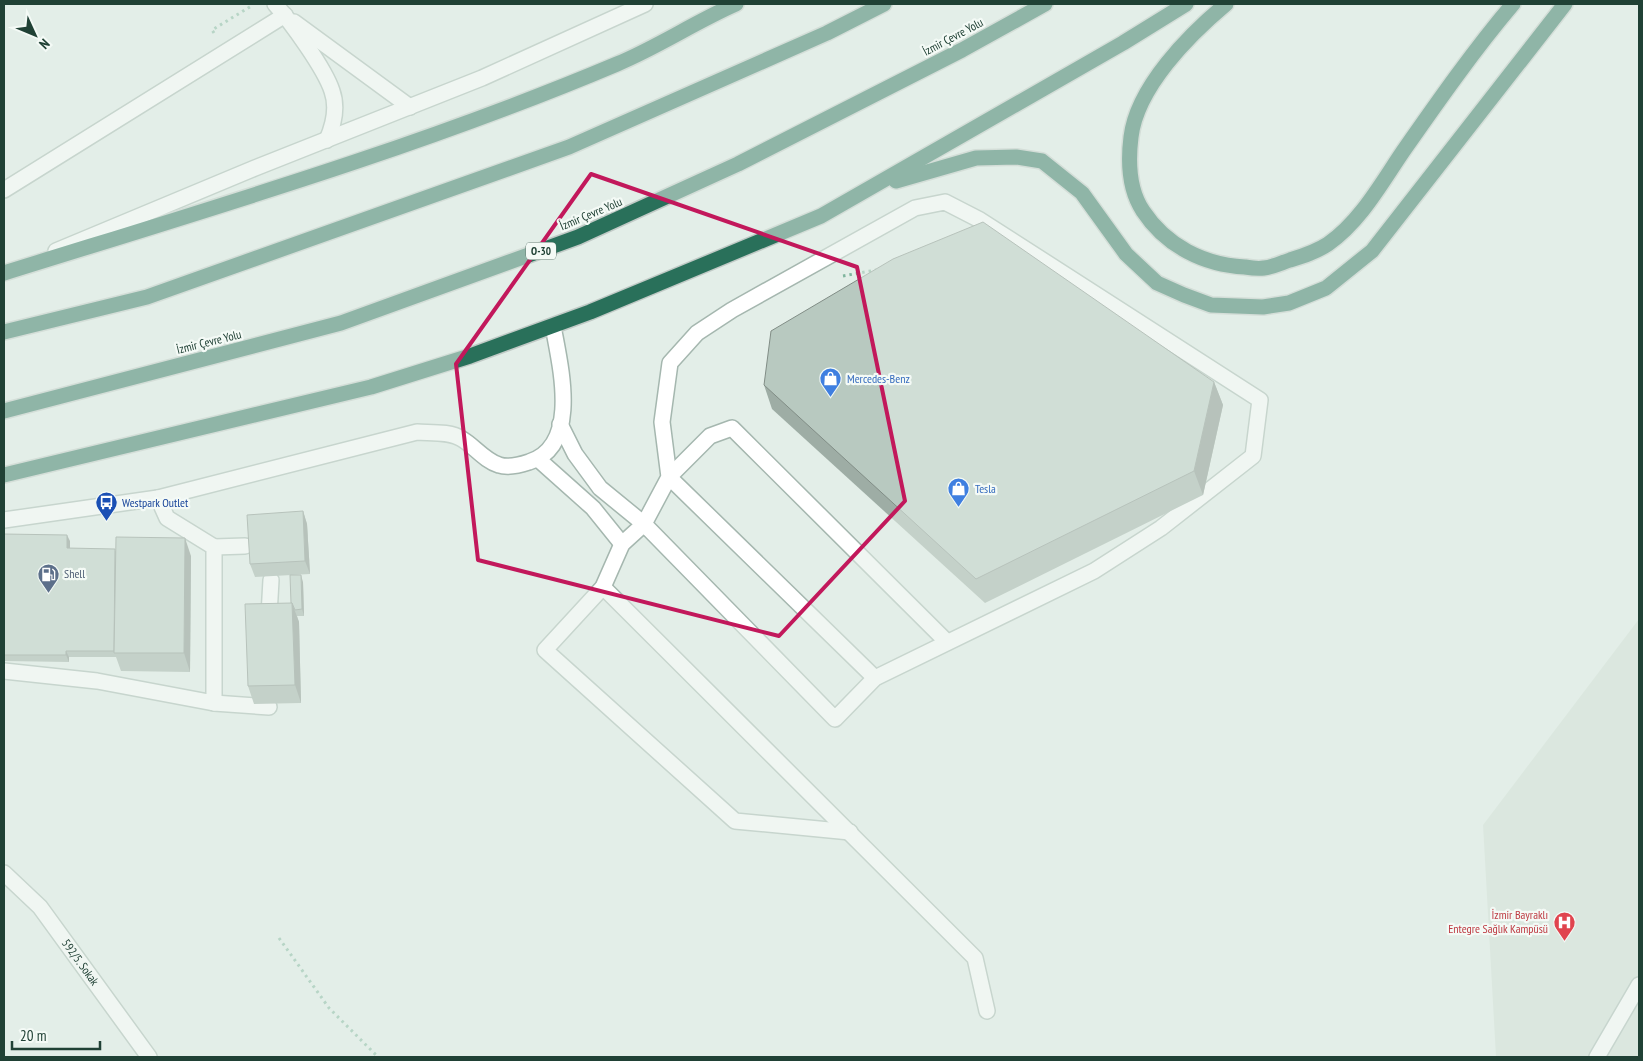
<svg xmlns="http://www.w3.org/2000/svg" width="1643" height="1061" font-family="'PT Sans Narrow',sans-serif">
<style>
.built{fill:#d1ded6}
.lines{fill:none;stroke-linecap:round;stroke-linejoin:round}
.minor-casing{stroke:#a5b7af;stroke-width:18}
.highway-casing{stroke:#c1cac6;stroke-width:18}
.path{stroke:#80b59e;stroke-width:3;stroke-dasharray:2.5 4;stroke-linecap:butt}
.minor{stroke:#fff;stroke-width:15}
.highway{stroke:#29705a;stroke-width:15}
.wall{fill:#9eada5}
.shaded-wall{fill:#818d86}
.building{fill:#b8c9c0;stroke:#818d86}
.marked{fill:none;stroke:#c2185b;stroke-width:4;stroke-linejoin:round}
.labels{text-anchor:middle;stroke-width:4.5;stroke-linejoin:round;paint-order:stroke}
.shield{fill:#f4faf6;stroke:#60786f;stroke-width:1}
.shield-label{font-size:11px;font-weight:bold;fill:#204135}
.street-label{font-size:12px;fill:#204135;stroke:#f4faf6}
.shop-label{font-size:12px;fill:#366cbe;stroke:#f4faf6;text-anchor:start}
.transit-label{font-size:12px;fill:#164399;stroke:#f4faf6;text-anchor:start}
.service-label{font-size:12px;fill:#4e5e75;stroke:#f4faf6;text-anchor:start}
.health-label{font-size:12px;fill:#be3a42;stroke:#f4faf6;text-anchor:end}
</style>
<rect width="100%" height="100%" fill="#e3eee8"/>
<path class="built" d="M1639,619V1057H1496L1483,825Z"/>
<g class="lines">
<defs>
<g id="minor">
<path d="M275,4C291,22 325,69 332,91C338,108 334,124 327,140"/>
<path d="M294,22L410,107"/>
<path d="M4,190L285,15"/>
<path d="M56,251L255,168L482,78L645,4"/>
<path d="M560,424L575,454L600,488L644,524L835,719L875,678L1094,571L1161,528L1253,456L1260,400L980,220L945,202L915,208L732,310L697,333L670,363L662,422L669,477L644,524L622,544L603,587L545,650L735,821L850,832"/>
<path d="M538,459L593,508L622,544"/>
<path d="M4,520L158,498L417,432C430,433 450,431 462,439C474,446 485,461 499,465C508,468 520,465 529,462C581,446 560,365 553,326"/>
<path d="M214,547L245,546"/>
<path d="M603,587L975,958L987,1011"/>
<path d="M269,615L271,580"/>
<path d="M4,671L97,681L214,703V547L167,518L158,498"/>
<path d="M875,678L669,477L710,436L732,428L947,642"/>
<path d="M214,703L269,707"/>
<path id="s1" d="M4,873L40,907L149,1057"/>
<path d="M1597,1057L1639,985"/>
</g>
<g id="highway">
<path d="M1226,4C1189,35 1137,87 1131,137C1128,161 1129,190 1143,211C1166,246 1204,265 1245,267C1251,268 1258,269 1264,268C1273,267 1281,263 1290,260C1303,256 1316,252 1328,244C1361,221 1382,182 1404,150C1439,100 1474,50 1513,4"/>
<path d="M896,181L976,158L1016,157L1042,161L1082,193L1126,254L1157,283L1184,295L1211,305L1263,307L1289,303L1326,288L1372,251L1565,4"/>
<path d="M4,273C209,209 418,148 617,64C658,47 695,22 736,4"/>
<path d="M4,332L147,297L569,147L827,33L884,4"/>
<path d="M4,411L341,323L578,237L738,164L962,50L1045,4"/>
<path d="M4,475L371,387L470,356L590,312L821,216L1123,43L1186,4"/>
</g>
</defs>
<use href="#minor" class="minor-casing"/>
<use href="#highway" class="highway-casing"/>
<g class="path">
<path d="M214,33L212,30L253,5"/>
<path d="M843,276L876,270"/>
<path d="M279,938L329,1008L378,1057"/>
</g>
<use href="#minor" class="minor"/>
<use href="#highway" class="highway"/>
</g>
<g class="wall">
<path d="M1214,382L1223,405L1203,495L985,603L772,409L764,385Z"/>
<path d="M303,511L307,524L310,574L255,577L250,564Z"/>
<path d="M4,534L70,541V548L191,556L190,672L121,671L116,657H69V662L4,661Z"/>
<path d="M303,582L304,616H297L299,622L301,703L254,704L248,686L291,603Z"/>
</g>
<g class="shaded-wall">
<path d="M1214,382L1223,405L1203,495L1194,471Z"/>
<path d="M303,511L307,524L310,574L305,561Z"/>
<path d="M67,535L70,541V555L67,548Z"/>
<path d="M185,538L191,556L190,672L184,653Z"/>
<path d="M301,575L303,582L304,616L302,609Z"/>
<path d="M292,603L299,622L301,703L295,685Z"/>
<path d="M66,651L69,657V662L66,655Z"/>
</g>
<g class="building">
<path d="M983,222L1214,382L1194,471L976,579L764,385L771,331L893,259Z"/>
<path d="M303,511L305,561L250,564L247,515Z"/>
<path d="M4,534L67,535V548L115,549L114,651H66V655H4Z"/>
<path d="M116,537L185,538L184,653H114Z"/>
<path d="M290,575H301L302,609L295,610L292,603H291Z"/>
<path d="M292,603L295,685L248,686L245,604Z"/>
</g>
<path d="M0 0H1643V1061H0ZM591,174L857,267L905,501L779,636L478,560L456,364Z" fill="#e3eee8" fill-opacity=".55" fill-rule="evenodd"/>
<path class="marked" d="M591,174L857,267L905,501L779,636L478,560L456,364Z"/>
<defs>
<symbol id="shop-pin" viewBox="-11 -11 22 30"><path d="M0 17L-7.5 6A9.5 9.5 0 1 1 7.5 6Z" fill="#3f7fe0" stroke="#f4faf6"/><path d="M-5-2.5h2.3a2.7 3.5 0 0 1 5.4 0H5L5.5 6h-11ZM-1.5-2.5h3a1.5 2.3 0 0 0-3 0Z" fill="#fff"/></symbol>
<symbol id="bus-pin" viewBox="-11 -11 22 30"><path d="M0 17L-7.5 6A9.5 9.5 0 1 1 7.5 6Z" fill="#1a4fb4" stroke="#f4faf6"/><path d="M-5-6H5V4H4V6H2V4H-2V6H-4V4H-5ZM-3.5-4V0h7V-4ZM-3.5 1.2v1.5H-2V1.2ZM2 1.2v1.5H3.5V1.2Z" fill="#fff"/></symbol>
<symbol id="fuel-pin" viewBox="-11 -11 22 30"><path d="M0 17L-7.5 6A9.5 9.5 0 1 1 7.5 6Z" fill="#5c6f8a" stroke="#f4faf6"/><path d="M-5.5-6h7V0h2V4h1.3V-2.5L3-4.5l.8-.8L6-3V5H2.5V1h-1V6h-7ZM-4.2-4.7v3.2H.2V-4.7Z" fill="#fff"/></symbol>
<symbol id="hospital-pin" viewBox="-11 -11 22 30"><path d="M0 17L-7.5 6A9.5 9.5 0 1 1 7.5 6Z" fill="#e0444e" stroke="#f4faf6"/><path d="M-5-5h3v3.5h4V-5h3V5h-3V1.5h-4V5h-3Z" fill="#fff"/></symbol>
</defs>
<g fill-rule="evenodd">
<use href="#shop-pin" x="818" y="366" width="25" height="34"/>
<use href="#shop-pin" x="946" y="476" width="25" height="34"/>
<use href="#bus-pin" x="94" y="490" width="25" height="34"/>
<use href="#fuel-pin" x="36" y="562" width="25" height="34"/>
<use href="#hospital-pin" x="1552" y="910" width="25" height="34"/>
</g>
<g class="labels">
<rect class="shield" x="526" y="242.5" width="30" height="17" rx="4"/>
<g class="shield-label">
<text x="541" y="255">O-30</text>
</g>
<g class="street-label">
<text transform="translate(953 37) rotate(-28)" y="4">İzmir Çevre Yolu</text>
<text transform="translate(591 214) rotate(-23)" y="4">İzmir Çevre Yolu</text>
<text transform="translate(209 342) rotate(-14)" y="4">İzmir Çevre Yolu</text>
<text dy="4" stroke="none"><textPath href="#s1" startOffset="118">592/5. Sokak</textPath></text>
</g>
<g class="shop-label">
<text x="847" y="383">Mercedes-Benz</text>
<text x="975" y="493">Tesla</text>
</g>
<g class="transit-label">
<text x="122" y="507">Westpark Outlet</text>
</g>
<g class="service-label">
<text x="64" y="578">Shell</text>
</g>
<g class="health-label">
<text x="1548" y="919">İzmir Bayraklı<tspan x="1548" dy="14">Entegre Sağlık Kampüsü</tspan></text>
</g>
</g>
<rect width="1643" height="1061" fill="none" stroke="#204135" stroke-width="10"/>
<g transform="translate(35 35) rotate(134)" stroke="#f4faf6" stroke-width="4" paint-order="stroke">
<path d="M0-4L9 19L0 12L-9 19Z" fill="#204135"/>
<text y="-8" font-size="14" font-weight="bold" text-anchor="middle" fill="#204135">N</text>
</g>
<path d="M12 1041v8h88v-8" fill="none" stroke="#204135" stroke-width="2.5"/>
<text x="20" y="1041" font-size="15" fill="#204135" stroke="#f4faf6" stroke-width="4" paint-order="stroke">20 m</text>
</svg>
